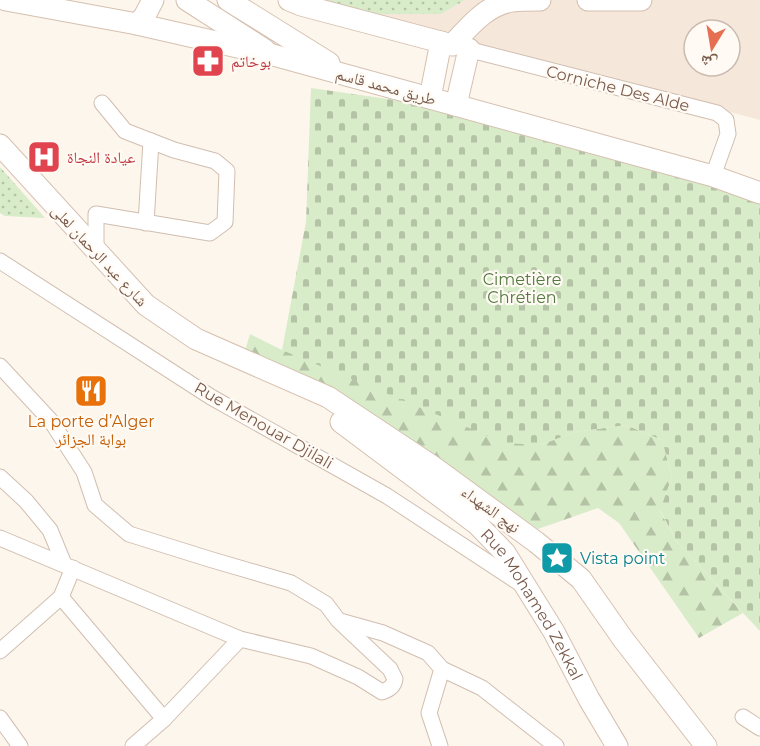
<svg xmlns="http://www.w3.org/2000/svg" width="760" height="746" font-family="Montserrat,'Noto Naskh Arabic',sans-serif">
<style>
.residential{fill:#f5e8da;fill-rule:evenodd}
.forest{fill:url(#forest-firs)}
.cemetery{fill:url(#cemetery-stones)}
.park{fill:url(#park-dots)}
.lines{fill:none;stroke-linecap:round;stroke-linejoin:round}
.street-casing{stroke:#d1beb0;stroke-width:17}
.secondary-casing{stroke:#d6c0b0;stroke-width:23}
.street{stroke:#fff;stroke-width:15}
.secondary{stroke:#fff;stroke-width:21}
.labels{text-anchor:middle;stroke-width:4.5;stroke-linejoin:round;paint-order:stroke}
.health-label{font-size:16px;fill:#be3a42;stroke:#fffaf3;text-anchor:start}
.street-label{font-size:16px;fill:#7a5c4d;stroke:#fffaf3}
.park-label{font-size:16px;fill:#537a41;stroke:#fffaf3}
.food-label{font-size:16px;fill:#c56008;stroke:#fffaf3}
.culture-label{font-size:16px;fill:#0d838f;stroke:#fffaf3;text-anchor:start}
</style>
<defs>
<pattern id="forest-firs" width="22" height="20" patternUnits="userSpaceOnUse" patternTransform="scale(1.5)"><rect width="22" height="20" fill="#d8ecc9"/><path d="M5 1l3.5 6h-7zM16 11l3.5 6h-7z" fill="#b4c2a5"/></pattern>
<pattern id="cemetery-stones" width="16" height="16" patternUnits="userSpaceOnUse" patternTransform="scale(1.5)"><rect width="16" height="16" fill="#d8ecc9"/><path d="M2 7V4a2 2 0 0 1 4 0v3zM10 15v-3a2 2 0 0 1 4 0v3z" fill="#b4c2a5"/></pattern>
<pattern id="park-dots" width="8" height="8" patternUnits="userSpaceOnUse" patternTransform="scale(1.5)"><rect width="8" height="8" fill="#d8ecc9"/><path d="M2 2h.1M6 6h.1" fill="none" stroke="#b4c2a5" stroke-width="1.8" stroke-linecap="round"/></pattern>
</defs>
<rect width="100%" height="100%" fill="#fdf6ec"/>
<path class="residential" d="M465,0H760V120L364,14H441ZM694,30H730V66H694Z"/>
<path class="forest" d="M250,334L282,350L540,445L575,432L626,425L662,440L672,477L660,511L677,542L743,613L699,638L619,523L598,508L538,529L424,450L245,351Z"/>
<path class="cemetery" d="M311,88L402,101L747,194L760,202V631L677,542L660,510L672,477L662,440L626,425L575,432L540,445L505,443L282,350L306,222Z"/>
<g class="park">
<path d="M318,0H465L441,14H357Z"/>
<path d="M0,167L45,218L5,216L0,213Z"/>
</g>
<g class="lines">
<defs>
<g id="street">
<path d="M459,47L717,113L726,120L728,134L713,176"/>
<path d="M146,223L151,141"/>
<path d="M96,252V214L210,233L225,222L227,171L215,161L174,150L125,131L102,103"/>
<path d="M0,261L211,397L387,496L521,584"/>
<path d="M0,366L51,421L84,472L95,505L129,534L209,559L291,583L326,604L338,620L390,669L395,679C394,686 388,690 382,692L358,677L311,656L240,639L0,538"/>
<path d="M0,477L26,501L50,530L64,564"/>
<path d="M61,597L164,719"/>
<path d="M340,621L383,633L428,653L442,669"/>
<path d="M0,651L61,597L73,568"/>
<path d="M743,717L760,728"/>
<path d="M0,718L20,746"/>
<path d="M133,746L164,719L240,639"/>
<path d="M440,746L429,713L442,669L482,688L556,746"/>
</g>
<g id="secondary">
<path d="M6,0L137,24L273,55L713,176L760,193"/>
<path d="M187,0L265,50"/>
<path d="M228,0L329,63"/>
<path d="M289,0L301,5L452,45C469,27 486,5 512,1C521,0 531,0 540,0"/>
<path d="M588,0H641"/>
<path d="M137,24L144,17L153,0"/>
<path d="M430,98L441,42"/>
<path d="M456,105L469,49"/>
<path d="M0,145L146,305L196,339L328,397L432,466L536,542L581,579L623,639L706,746"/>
<path id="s1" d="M341,422L477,524L505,553L554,632L589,699L617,746"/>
</g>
</defs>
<use href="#street" class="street-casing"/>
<use href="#secondary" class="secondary-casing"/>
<use href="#street" class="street"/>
<use href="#secondary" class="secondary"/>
</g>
<defs>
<symbol id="pharmacy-square" viewBox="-11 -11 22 22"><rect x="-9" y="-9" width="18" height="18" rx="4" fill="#e0444e" stroke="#fffaf3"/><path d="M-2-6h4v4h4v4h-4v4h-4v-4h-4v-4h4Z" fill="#fff"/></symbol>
<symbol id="hospital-square" viewBox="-11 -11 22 22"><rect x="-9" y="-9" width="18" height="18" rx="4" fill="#e0444e" stroke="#fffaf3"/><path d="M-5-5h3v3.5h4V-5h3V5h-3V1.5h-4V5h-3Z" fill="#fff"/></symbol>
<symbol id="restaurant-square" viewBox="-11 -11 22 22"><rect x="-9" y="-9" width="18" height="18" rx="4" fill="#e8710a" stroke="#fffaf3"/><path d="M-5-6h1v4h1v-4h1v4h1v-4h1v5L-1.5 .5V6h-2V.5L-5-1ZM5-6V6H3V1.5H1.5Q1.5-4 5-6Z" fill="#fff"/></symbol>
<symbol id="sight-square" viewBox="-11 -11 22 22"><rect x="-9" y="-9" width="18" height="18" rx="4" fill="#0f9aa8" stroke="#fffaf3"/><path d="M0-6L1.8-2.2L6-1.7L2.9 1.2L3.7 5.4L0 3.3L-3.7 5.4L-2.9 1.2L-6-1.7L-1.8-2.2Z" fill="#fff"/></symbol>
</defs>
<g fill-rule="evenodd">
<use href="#pharmacy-square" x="189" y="42" width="38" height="38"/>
<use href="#hospital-square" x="25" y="138" width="38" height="38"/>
<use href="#restaurant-square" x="72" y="372" width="38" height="38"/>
<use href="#sight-square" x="538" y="539" width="38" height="38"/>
</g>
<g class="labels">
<g class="health-label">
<text x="231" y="67">بوخاتم</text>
<text x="67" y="163">عيادة النجاة</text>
</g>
<g class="street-label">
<text transform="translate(386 86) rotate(15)" y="6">طريق محمد قاسم</text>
<text transform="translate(618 88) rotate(14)" y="6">Corniche Des Alde</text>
<text transform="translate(100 255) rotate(47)" y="6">شارع عبد الرحمان لعلى</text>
<text transform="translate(264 425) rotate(30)" y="6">Rue Menouar Djilali</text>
<text transform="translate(491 509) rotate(36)" y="6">نهج الشهداء</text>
<text dy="6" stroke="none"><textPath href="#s1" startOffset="268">Rue Mohamed Zekkal</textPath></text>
</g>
<g class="park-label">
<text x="522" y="285">Cimetière<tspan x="522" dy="18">Chrétien</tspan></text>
</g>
<g class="food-label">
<text x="91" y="427">La porte d’Alger<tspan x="91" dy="18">بوابة الجزائر</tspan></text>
</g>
<g class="culture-label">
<text x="580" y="564">Vista point</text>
</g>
</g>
<g transform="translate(712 48) rotate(191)"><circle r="28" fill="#fffaf3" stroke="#cabbb1" stroke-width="1.5"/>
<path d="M0-4.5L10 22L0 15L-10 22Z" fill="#e76f51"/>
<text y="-9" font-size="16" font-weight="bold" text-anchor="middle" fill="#7a5c4d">ش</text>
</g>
</svg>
